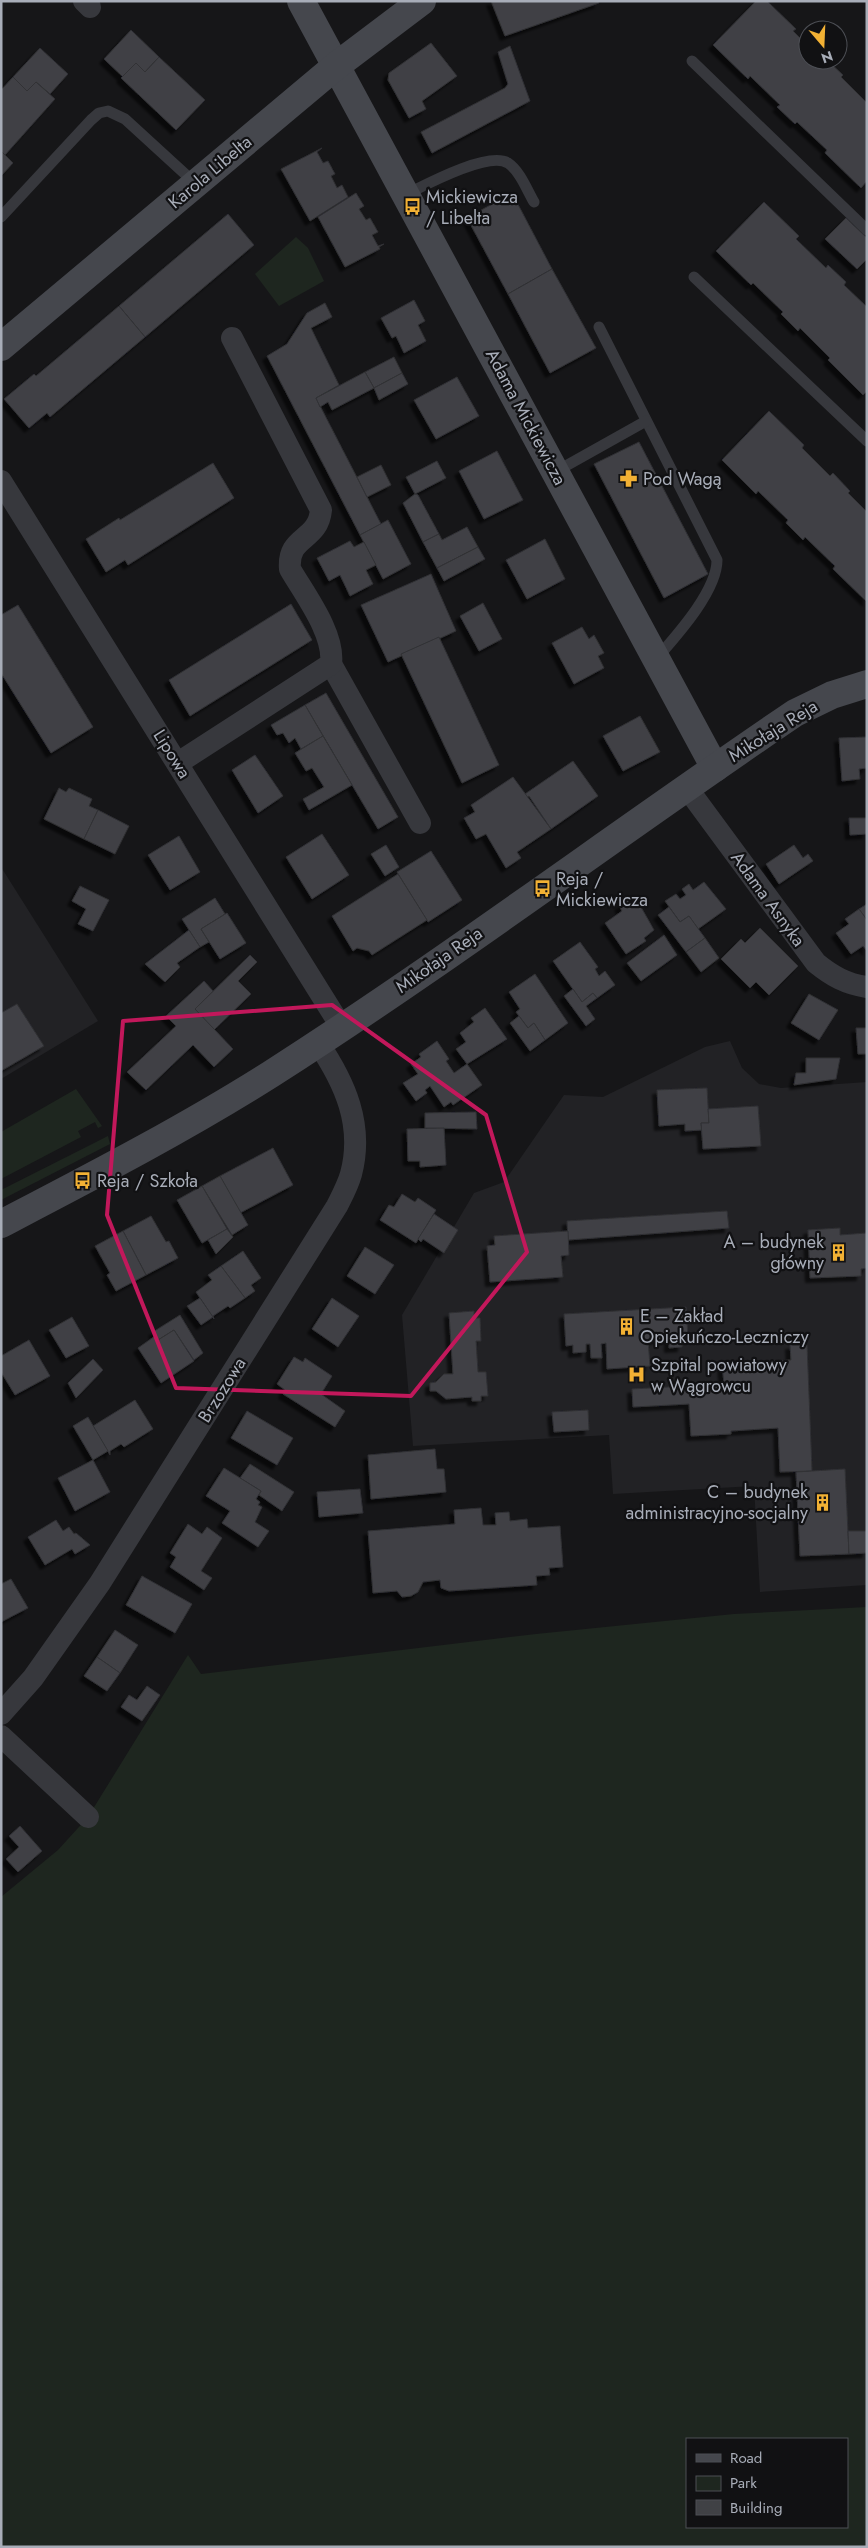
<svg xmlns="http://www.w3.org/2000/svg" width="868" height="2548" font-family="Jost,sans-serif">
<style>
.built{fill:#222225}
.green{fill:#1e261f;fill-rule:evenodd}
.building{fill:#404145;stroke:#303034;filter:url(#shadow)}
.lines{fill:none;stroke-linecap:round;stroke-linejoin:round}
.lane{stroke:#37383d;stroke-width:11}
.street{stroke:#37383d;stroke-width:22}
.secondary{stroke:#45474d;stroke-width:28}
.marked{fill:none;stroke:#c2185b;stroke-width:4;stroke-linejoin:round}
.labels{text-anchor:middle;stroke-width:4.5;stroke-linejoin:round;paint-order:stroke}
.street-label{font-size:18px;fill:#a8adb8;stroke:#111113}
.poi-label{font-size:18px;fill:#a8adb8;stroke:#111113;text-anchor:start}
</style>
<defs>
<filter id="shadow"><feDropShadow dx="-4.5" dy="4.5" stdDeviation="1" flood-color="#0009"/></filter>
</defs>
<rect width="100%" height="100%" fill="#161618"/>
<g class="built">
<path d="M1,867L98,1021L1,1079Z"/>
<path d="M730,1041L742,1068L759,1084L781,1088L867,1082V1585L760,1592L754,1486L613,1494L609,1435L413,1446L402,1315L474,1193L504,1182L564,1095L603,1097L705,1047Z"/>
</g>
<g class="green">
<path d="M296,237L308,248L324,281L279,306L255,274Z"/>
<path d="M76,1089L102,1126L98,1128L95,1122L78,1131L81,1137L1,1179V1132Z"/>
<path d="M108,1136L110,1144L1,1200V1190Z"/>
<path d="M867,1607V2547H1V1897L58,1850L88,1817L188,1655L201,1674L536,1634L734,1614ZM687,2439H847V2527H687Z"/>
</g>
<g class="building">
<path d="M491,1H598L599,3L505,36Z"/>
<path d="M756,1H767L796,29L793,31L808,46V60H827L843,75L841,77L867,103V181L861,188L825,153L827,150L797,122L795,124L777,107L780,105L750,76L748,79L713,45Z"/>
<path d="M131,30L159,57L145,72L136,63L123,77L104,59Z"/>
<path d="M431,43L457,76L422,101L426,109L409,118L388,80L389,73Z"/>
<path d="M510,46L530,101L432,153L421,132L505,88L508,84L498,52Z"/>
<path d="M40,48L68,74L50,94L36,82L27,91L13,77Z"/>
<path d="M159,57L205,100L176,130L121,78L136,63L145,72Z"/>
<path d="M13,77L27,91L36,82L55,99L5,155L1,151V90Z"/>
<path d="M322,148L317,152L323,163L328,161L335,174L331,176L337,188L342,185L348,197L310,221L281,169Z"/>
<path d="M1,151L13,163L1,176Z"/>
<path d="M356,193L364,206L359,209L366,220L370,218L378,232L372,235L378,246L384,244L379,247L380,249L345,267L318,217Z"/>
<path d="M512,193L552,269L508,294L467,218Z"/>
<path d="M764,202L799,236L796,239L826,268L828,265L846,282L844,285L867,307V391L863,395L828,360L830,358L800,328L798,331L781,314L783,312L753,283L751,285L716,251Z"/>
<path d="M228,214L254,245L145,337L119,306Z"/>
<path d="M846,218L867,238V259L857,269L825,239Z"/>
<path d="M552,269L596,348L550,373L508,294Z"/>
<path d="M414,300L425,321L418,325L426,341L404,353L396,336L392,338L381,318Z"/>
<path d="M325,303L332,317L311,328L339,385L316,398L381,524L360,535L267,356L287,344L307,313Z"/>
<path d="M119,306L145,337L50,417L47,413L29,428L4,399L34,374L36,376Z"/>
<path d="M394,357L402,373L374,388L365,372Z"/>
<path d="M365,372L374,388L332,410L328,402L320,407L316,398Z"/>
<path d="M402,373L408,384L379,400L374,388Z"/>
<path d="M457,377L479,416L436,439L414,400Z"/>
<path d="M769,411L804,445L802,448L830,476L833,473L850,491L848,493L867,512V602L833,569L835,566L805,537L803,540L786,523L788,520L758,491L756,494L722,460Z"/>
<path d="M639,442L708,574L664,598L594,464Z"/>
<path d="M497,451L523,500L484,519L459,471Z"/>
<path d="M437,461L446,478L415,494L406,477Z"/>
<path d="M213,463L234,498L128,565L125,560L106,572L86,539L119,518L120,520Z"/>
<path d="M381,465L391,485L367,497L357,477Z"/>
<path d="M415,494L418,495L439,534L423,542L403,503Z"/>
<path d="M388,520L411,564L383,579L360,535Z"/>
<path d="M467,527L478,547L437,568L423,542L439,534L442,540Z"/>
<path d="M545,539L565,579L527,599L506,560Z"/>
<path d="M350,541L354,547L364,542L376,565L366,570L373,584L350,596L340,575L329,581L317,558Z"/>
<path d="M478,547L485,559L444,581L437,568Z"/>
<path d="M431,574L456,631L388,662L361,605Z"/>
<path d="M483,603L502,639L479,651L460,616Z"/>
<path d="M291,604L312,640L190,716L169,680Z"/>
<path d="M18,605L93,727L51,753L1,673V615Z"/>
<path d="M582,627L589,639L594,635L604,653L598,656L604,668L574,684L552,643Z"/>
<path d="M439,637L499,765L462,783L401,654Z"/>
<path d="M326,693L398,817L378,829L305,705Z"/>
<path d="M305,705L323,736L301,749L295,738L289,743L283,733L277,735L271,725Z"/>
<path d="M640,716L660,752L623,771L603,736Z"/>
<path d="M323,736L352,785L309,810L303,799L324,787L312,768L306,771L295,753Z"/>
<path d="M867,737V768L859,769L860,779L842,781L839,738Z"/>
<path d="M255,755L283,796L258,813L232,770Z"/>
<path d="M573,761L598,796L551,829L529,796L527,797L525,794Z"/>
<path d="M513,777L551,829L517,852L521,858L506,868L486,834L476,839L464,818L475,812L471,805Z"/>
<path d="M59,788L66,792L69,788L92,799L89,806L98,810L84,839L44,819Z"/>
<path d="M98,810L129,826L115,854L84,839Z"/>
<path d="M849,818H867V834L850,835Z"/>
<path d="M322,834L349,875L312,899L286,857Z"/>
<path d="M179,836L200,872L170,890L148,855Z"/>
<path d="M386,845L399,867L385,876L371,854Z"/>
<path d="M794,845L803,858L808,854L813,861L779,884L766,864Z"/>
<path d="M431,851L462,900L428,922L397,872Z"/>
<path d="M398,874L427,920L372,955L369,951L357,948L353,951L332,916Z"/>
<path d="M704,882L726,909L698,929L689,916L680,922L665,901L676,894L680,899L686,895L682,889L689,884L693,890Z"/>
<path d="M80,886L109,900L93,931L78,924L86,909L72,901Z"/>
<path d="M215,898L225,914L201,929L209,942L200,947L182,919Z"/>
<path d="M631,898L641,907L654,930L644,938L646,941L626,954L605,923L622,911L619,906Z"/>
<path d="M867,904V920L859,909Z"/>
<path d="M669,907L680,922L689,916L705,938L686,952L658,915Z"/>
<path d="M859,909L867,920V951L863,946L851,954L836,933L849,924L845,919Z"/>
<path d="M227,913L246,943L220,959L201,929Z"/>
<path d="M760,928L798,966L769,995L756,982L750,988L721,959L741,939L745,943Z"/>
<path d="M189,930L200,947L177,963L180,967L165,982L145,964Z"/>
<path d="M664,935L677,955L641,981L627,963Z"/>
<path d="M705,938L719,958L701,972L686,952Z"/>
<path d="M580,942L598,967L595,969L599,976L605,971L615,985L597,998L593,993L582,1002L553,961Z"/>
<path d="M250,955L257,962L238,981L251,994L214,1030L195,1009Z"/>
<path d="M535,974L568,1023L545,1040L534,1023L528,1028L516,1012L520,1009L509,992Z"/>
<path d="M204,981L213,991L195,1009L233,1049L214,1067L193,1045L146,1090L127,1072L176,1026L166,1016Z"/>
<path d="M573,989L582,1002L593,993L597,998L586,1006L595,1019L586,1026L564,996Z"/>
<path d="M809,994L838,1010L819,1040L791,1023Z"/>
<path d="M17,1004L44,1046L1,1071V1013Z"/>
<path d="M485,1008L507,1039L467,1064L456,1049L466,1042L460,1033L474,1022L471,1018Z"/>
<path d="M519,1016L528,1028L534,1023L545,1040L530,1051L510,1023Z"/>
<path d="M856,1028H867V1054H858Z"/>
<path d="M437,1041L449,1059L446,1061L454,1073L467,1064L482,1085L453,1105L451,1102L444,1107L430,1086L425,1090L427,1093L416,1101L403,1083L418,1074L411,1064L421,1057L419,1054Z"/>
<path d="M806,1058H840L836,1079L794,1085L796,1073H806Z"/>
<path d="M707,1088L709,1123H701L702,1130L685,1131V1124L659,1126L657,1090Z"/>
<path d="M758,1106L761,1146L703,1149L701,1123H709L708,1109Z"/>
<path d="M476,1112L477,1129L425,1128V1113Z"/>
<path d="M444,1128L446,1165L420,1167V1161H408L407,1129Z"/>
<path d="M273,1148L293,1185L240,1213L220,1176Z"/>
<path d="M220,1176L248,1225L232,1235L202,1186Z"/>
<path d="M202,1186L227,1229L202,1243L177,1200Z"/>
<path d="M402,1194L415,1202L418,1198L436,1210L416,1243L380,1220L389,1205L394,1207Z"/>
<path d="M727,1211L729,1228L568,1240L567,1221Z"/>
<path d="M434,1214L458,1230L444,1253L423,1239L421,1242L418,1239Z"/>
<path d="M151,1216L166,1242L169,1241L178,1258L146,1275L123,1231Z"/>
<path d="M840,1228V1235L867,1233V1268L861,1269V1276L810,1278L808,1230Z"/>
<path d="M227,1229L233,1237L216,1254L208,1240Z"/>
<path d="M123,1231L146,1275L116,1291L107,1275L110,1273L95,1246Z"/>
<path d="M568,1231L569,1255L561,1256L563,1277L490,1282L487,1246L495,1245L494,1236Z"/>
<path d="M365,1247L394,1265L375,1294L347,1276Z"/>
<path d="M243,1251L261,1278L251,1285L255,1291L245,1298L221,1266Z"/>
<path d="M221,1266L245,1298L230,1308L228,1306L213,1316L214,1319L196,1292L212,1280L208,1275Z"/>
<path d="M200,1298L213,1317L201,1325L187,1306Z"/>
<path d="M332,1298L359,1316L338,1347L312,1329Z"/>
<path d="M686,1307L688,1338L682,1339V1347L669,1348V1339L648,1340L650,1366L607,1369L606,1343L601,1344L602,1358H591L590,1344H586V1352L573,1353V1345L566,1346L564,1314Z"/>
<path d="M474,1311V1318H480L481,1341H476L478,1372H486L488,1396H481V1401H472V1397L446,1399L436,1391H430V1383L436,1382L444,1374H453L449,1313Z"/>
<path d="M180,1315L203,1353L194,1360L174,1330L158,1340L153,1332Z"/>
<path d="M72,1317L89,1346L66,1358L49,1330Z"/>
<path d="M174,1330L194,1361L161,1383L138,1348L155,1336L158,1340Z"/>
<path d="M29,1340L50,1376L15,1395L1,1372V1356Z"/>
<path d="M790,1345H807L812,1471L780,1472L778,1428L731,1431V1434L691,1436L689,1404L633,1407L632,1389L724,1384L722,1364L791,1360Z"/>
<path d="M294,1357L303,1362L305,1358L332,1376L321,1394L345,1411L335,1427L283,1394L285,1390L277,1384Z"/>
<path d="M93,1359L103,1370L76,1398L68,1383Z"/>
<path d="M135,1400L153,1429L124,1447L121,1444L110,1451V1455L93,1426Z"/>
<path d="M588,1410L589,1430L554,1432L552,1412Z"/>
<path d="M247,1411L293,1438L277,1465L231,1438Z"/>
<path d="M88,1417L108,1451L93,1460L73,1426Z"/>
<path d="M435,1449L437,1469H444L446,1492L371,1499L368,1455Z"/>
<path d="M93,1460L110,1492L75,1511L58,1478Z"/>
<path d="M250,1464L294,1492L282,1511L259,1495L261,1491L240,1478Z"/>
<path d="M224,1468L261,1491L256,1499L260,1502L258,1505L262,1507L255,1522L269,1531L258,1547L222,1523L230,1511L206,1496Z"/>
<path d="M845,1469L849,1554L800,1556L796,1472Z"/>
<path d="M360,1489L363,1513L319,1517L317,1492Z"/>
<path d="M481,1508L483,1525H496L495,1513L509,1512L510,1521L527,1519L528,1528L560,1526L563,1567L549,1568L550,1575L536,1576L537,1585L449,1591L441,1588L440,1580L423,1582L418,1592L411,1596L402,1597L397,1591L373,1593L368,1531L455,1524L454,1510Z"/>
<path d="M56,1520L63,1531L69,1527L74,1534L76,1533L90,1545L75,1554L72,1549L45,1565L28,1537Z"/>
<path d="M188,1524L202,1534L207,1527L222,1538L201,1571L212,1578L204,1590L170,1567L176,1557L170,1553Z"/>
<path d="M848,1531H867V1553L849,1554Z"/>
<path d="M142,1576L192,1604L175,1633L126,1605Z"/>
<path d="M11,1579L28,1608L1,1622V1584Z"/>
<path d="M115,1630L138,1645L120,1673L97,1657Z"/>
<path d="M97,1657L120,1673L107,1691L84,1676Z"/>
<path d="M147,1686L160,1695L142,1721L121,1707L129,1695L137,1700Z"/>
<path d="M20,1826L42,1851L18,1872L6,1859L19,1847L9,1836Z"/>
</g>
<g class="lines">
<g class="lane">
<path d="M692,61L867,230"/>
<path d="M405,195C425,185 488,151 508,163C520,171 527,190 534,202"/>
<path d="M1,217L91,120L99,113L108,111L125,119L196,184"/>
<path d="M694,277L867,441"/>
<path d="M599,327L717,560C717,591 677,635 657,658"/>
<path d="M555,472L646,421"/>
</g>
<g class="street">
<path d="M84,1L90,7"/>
<path d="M1,481L342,1028"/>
<path d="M331,664L420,823"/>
<path d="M178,763L331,664C335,634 305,595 290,569C287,535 318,542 321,510L232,338"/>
<path d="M687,788L816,963C832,976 846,984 867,987"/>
<path d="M1,1714L33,1678L100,1583L337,1206C342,1196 348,1185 351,1174C364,1125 345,1083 318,1043"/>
<path d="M1,1736L88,1817"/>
</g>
<g class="secondary">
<path d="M301,1L715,768"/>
<path d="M1,347L336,66L422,1"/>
<path d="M1,1224C93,1176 184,1129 271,1074C449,960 619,832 795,713L832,695L867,684"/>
</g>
</g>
<path class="marked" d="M332,1005L486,1115L527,1252L411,1396L176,1388L107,1215L123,1021Z"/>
<defs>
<symbol id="bus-bare" viewBox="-9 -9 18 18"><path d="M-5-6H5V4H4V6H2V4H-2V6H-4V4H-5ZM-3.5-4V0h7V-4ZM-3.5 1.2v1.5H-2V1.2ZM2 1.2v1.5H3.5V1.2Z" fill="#f2b134" stroke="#111113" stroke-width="2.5" paint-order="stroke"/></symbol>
<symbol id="pharmacy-bare" viewBox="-9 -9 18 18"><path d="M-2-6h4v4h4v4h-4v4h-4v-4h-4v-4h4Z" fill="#f2b134" stroke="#111113" stroke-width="2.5" paint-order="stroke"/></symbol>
<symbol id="building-bare" viewBox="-9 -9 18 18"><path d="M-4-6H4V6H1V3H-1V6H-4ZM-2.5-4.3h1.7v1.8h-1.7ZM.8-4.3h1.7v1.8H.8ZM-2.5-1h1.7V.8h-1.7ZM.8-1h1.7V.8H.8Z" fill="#f2b134" stroke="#111113" stroke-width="2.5" paint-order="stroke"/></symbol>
<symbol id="hospital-bare" viewBox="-9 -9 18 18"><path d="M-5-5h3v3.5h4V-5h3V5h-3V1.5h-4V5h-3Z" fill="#f2b134" stroke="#111113" stroke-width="2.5" paint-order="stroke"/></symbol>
</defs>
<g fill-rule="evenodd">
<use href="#bus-bare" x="400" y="194" width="25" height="25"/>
<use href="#pharmacy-bare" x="616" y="466" width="25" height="25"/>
<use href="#bus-bare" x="530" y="876" width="25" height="25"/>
<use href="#bus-bare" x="70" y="1168" width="25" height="25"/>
<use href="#building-bare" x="826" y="1240" width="25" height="25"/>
<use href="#building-bare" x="614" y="1314" width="25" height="25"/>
<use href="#hospital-bare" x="624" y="1362" width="25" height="25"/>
<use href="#building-bare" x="810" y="1490" width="25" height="25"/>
</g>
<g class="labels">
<g class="street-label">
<text transform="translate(210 172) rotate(-40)" y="6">Karola Libelta</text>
<text transform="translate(526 417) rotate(62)" y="6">Adama Mickiewicza</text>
<text transform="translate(773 731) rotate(-32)" y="6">Mikołaja Reja</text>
<text transform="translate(172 754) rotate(58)" y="6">Lipowa</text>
<text transform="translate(768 899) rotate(54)" y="6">Adama Asnyka</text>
<text transform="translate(439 960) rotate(-35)" y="6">Mikołaja Reja</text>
<text transform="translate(222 1390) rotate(-58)" y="6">Brzozowa</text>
</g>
<g class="poi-label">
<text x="426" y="203">Mickiewicza<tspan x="426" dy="21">/ Libelta</tspan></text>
<text x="643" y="485">Pod Wagą</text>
<text x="556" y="885">Reja /<tspan x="556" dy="21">Mickiewicza</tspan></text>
<text x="97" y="1187">Reja / Szkoła</text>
<text x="824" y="1248" text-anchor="end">A – budynek<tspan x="824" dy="21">główny</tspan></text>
<text x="640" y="1322">E – Zakład<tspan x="640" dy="21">Opiekuńczo-Leczniczy</tspan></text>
<text x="651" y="1371">Szpital powiatowy<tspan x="651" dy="21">w Wągrowcu</tspan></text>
<text x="808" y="1498" text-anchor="end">C – budynek<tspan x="808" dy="21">administracyjno-socjalny</tspan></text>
</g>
</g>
<rect width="868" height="2548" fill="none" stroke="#a8adb8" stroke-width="5"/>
<rect x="686" y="2438" width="162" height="90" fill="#111113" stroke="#4d4f55"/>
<rect x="696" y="2454" width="25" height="8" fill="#45474d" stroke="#4d4f55"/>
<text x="730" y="2463" font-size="15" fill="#a8adb8">Road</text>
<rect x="696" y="2476" width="25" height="15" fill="#1e261f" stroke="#4d4f55"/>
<text x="730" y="2488" font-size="15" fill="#a8adb8">Park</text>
<rect x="696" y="2500" width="25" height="15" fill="#404145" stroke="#4d4f55"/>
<text x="730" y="2513" font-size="15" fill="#a8adb8">Building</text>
<g transform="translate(823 45) rotate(161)"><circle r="24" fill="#111113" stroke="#4d4f55"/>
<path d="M0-4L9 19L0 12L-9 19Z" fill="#f2b134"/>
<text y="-8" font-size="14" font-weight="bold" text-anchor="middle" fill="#a8adb8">N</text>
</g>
</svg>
